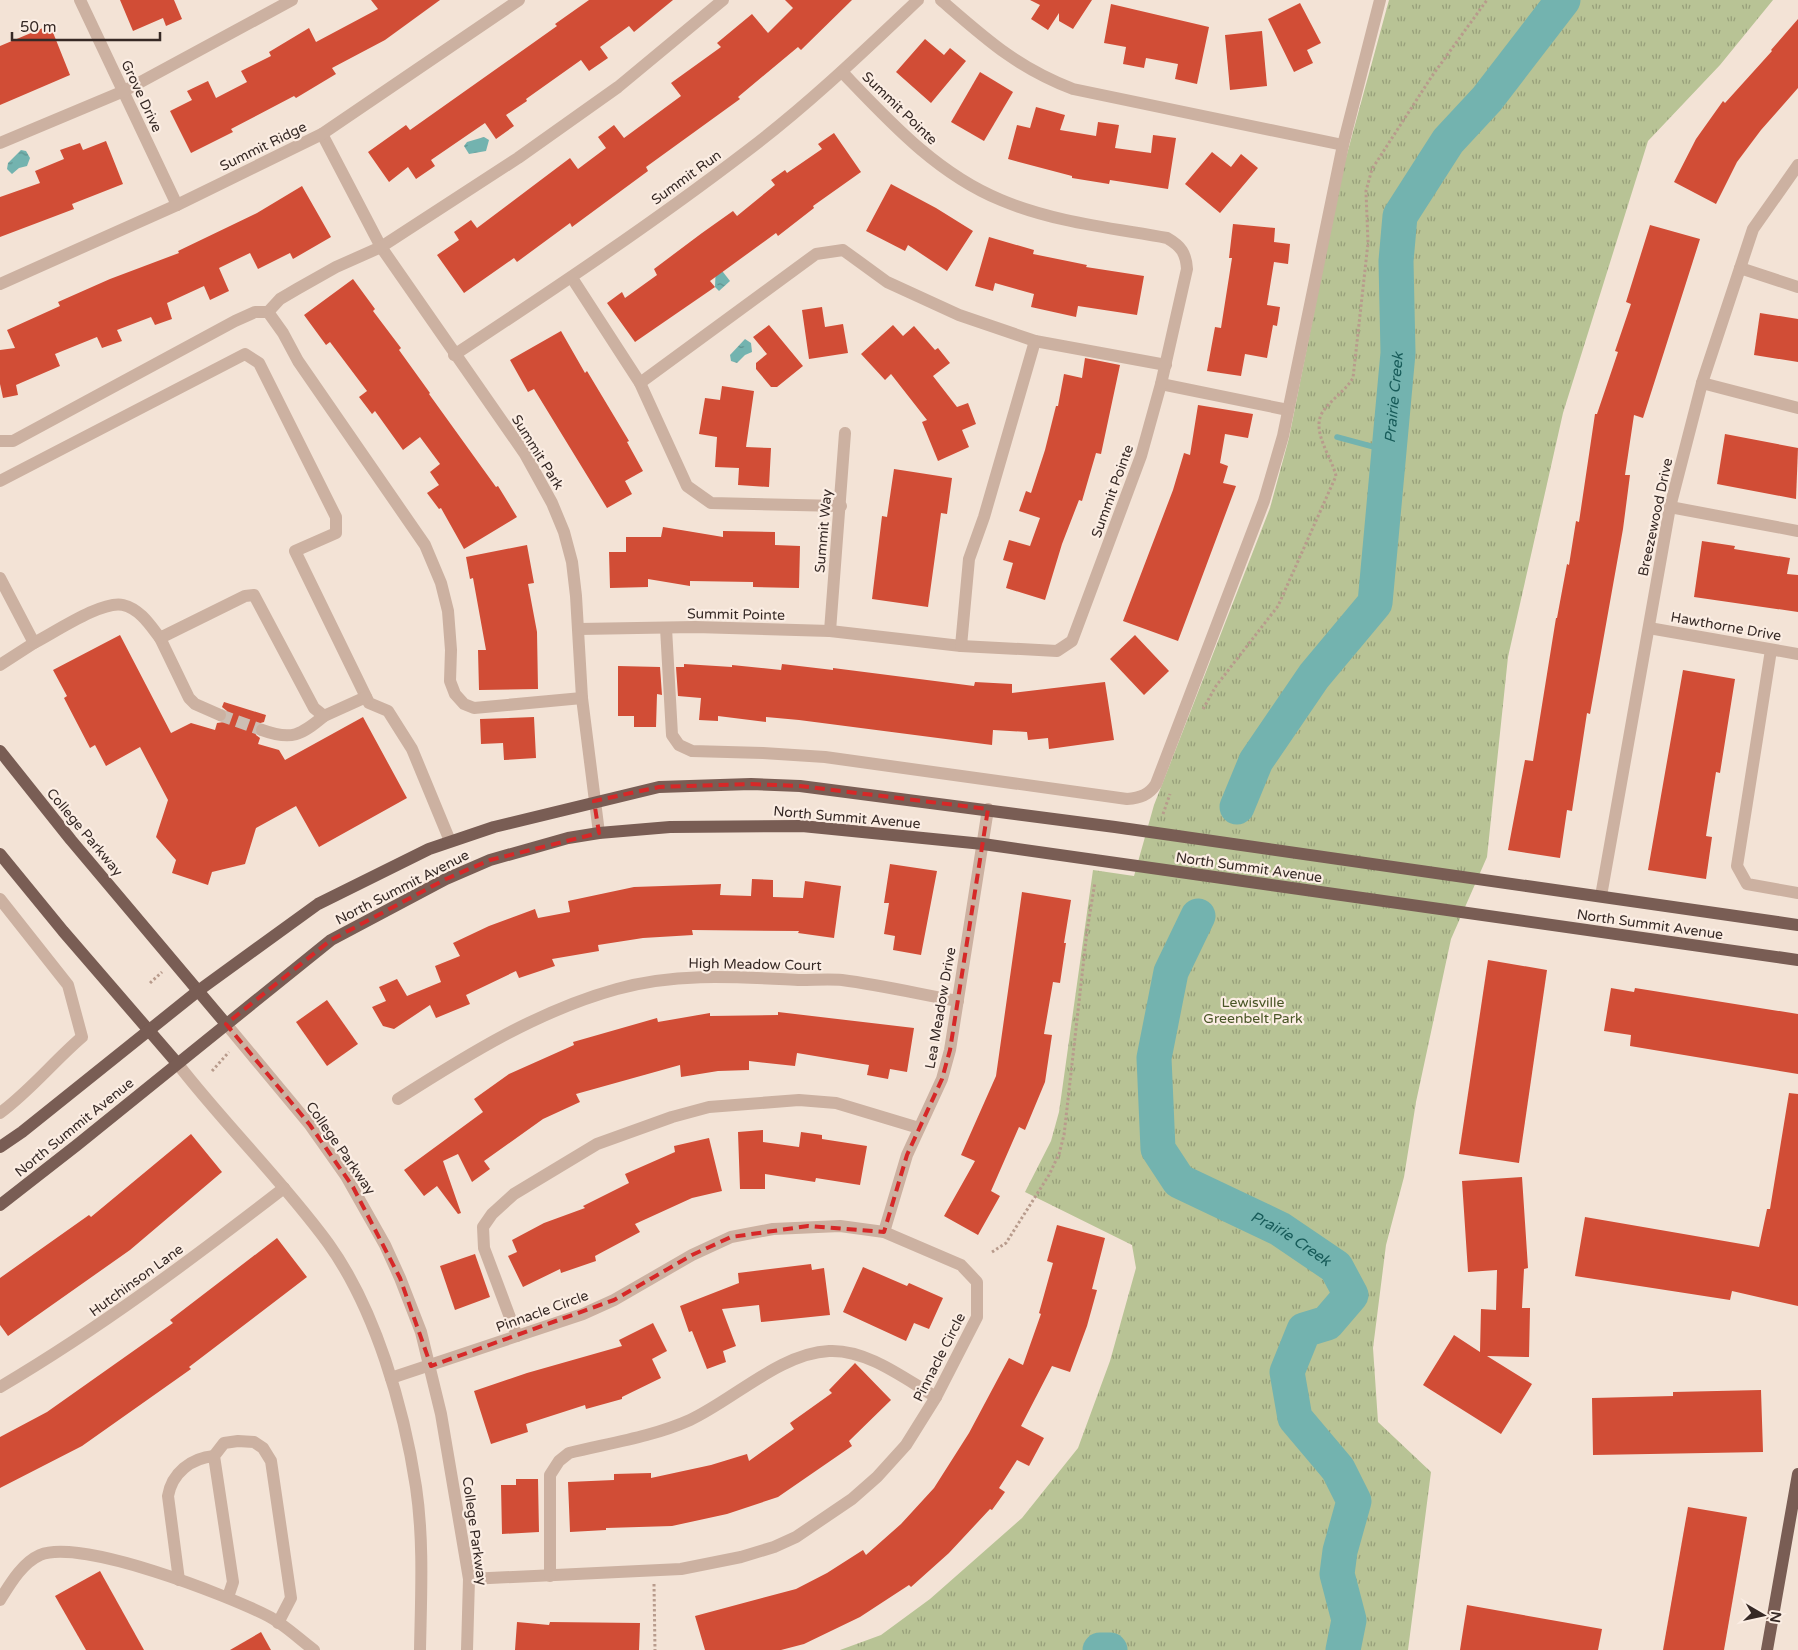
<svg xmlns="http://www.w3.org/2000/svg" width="1798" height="1650" font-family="'Varela Round',sans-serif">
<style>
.park{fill:url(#park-tufts)}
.water{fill:url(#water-ripples)}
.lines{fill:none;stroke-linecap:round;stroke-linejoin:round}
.stream{stroke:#73b3af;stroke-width:5.5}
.river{stroke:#73b3af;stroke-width:35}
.building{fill:#d14d36}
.minor-tunnel{stroke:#cdbeb3;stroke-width:12;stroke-dasharray:12 6;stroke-linecap:butt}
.path{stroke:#b89b8c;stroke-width:3;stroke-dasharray:2.5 2.5;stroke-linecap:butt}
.minor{stroke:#ccb1a1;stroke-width:12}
.major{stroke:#795d54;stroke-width:12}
.marked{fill:none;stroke:#d62828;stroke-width:4;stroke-dasharray:10 6;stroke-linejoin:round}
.labels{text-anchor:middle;stroke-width:4.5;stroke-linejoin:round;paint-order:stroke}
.street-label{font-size:14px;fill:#362925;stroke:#fbede3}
.park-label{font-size:14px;fill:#495626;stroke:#fbede3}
.water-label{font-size:15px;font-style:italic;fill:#175b59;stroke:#fbede3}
</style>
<defs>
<pattern id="park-tufts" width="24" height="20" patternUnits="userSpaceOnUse" patternTransform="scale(1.25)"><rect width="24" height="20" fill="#b8c395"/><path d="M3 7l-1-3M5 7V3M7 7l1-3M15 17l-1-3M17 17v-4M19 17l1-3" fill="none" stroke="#969e79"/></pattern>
<pattern id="water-ripples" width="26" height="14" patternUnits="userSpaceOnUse" patternTransform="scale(1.25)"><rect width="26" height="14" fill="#73b3af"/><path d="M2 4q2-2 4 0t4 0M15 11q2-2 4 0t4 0" fill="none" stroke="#5f928e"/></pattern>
</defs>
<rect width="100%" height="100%" fill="#f3e3d6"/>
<path class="park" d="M1389,0H1773L1720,65L1648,141L1563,413L1508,657L1487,857L1451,939L1416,1102L1404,1177L1386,1245L1373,1348L1378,1422L1431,1472L1408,1650H840L881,1635L930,1599L1022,1518L1078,1448L1110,1361L1136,1268L1132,1245L1025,1192L1051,1141L1059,1112L1093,870L1134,876L1154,805L1270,508L1289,438L1341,176Z"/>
<g class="water">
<path d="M484,137L489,140L486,151L469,154L464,146L467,142Z"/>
<path d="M21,150L26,151L30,158L27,166L19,168L12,174L7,169L8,163Z"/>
<path d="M716,263L730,281L719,291L715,287Z"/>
<path d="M745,339L751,343L752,352L745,355L737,363L731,361L730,355Z"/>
</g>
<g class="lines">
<path class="stream" d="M1337,437L1389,451"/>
<g class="river">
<path id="s1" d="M1237,807L1256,761L1314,676L1375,603L1398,353L1396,261L1400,216L1448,141L1487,99L1563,0"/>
<path id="s2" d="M1198,916L1171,972L1154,1058L1158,1149L1179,1181L1280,1229L1336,1267L1351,1295L1327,1323L1304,1330L1287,1372L1295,1418L1338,1469L1354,1501L1340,1551L1337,1574L1349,1620L1343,1650"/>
<path d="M1100,1650H1110"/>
</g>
</g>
<g class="building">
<path d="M120,0H174L182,19L166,26L163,18L133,31Z"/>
<path d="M371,0H440L385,40L332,68L336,74L296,98L294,96L231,129L233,132L191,153L170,111L192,100L187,91L208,81L216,98L247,82L241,71L271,56L269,52L309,28L316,42L378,9Z"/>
<path d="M589,0H673L634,32L629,26L600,47L608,58L589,71L581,60L526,99L527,101L506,115L514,126L496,139L485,123L431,160L435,166L416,179L408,167L389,182L368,152L406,125L410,130L557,26L555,24Z"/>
<path d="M785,0H852L801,50L798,47L738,97L740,99L646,167L648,171L572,227L570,223L517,262L514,258L464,293L437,255L459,240L454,232L471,220L477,228L570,158L578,169L606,148L598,137L614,125L624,138L681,96L671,83L721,47L717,43L752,14L768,33L793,8Z"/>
<path d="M1030,0H1092L1073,29L1059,21V13L1048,30L1031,19L1040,5Z"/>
<path d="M1300,3L1321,43L1307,50L1313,63L1294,72L1268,19Z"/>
<path d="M1111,4L1209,27L1197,84L1175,79L1178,64L1146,58L1144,68L1123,64L1126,47L1104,43Z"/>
<path d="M1798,19V88L1761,130L1737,162L1716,204L1674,182L1696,139L1723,101L1725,103L1772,51L1771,50Z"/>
<path d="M50,25L70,75L0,105V46Z"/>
<path d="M1262,31L1267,86L1230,90L1225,35Z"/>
<path d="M925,39L944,55L950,48L966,61L931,103L896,72Z"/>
<path d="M980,72L1013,92L984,141L951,122Z"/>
<path d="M1036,107L1065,115L1060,130L1096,136L1098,122L1119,125L1115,148L1151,153L1153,135L1176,138L1168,189L1110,180L1109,184L1072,178V176L1008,159L1017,125L1030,128Z"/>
<path d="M834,133L861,172L813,206L814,208L778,236L776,233L710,281L715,287L635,342L607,303L622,292L625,298L657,275L654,269L702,233L733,211L737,216L775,185L771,180L785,170L787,173L822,149L818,144Z"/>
<path d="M106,141L123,184L72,204L74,209L0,237V197L40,183L35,171L64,159L60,150L80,143L83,150Z"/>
<path d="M1212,152L1231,167L1241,154L1258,168L1220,213L1185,184Z"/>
<path d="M891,184L936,208L973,231L947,271L908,245L905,251L866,231Z"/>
<path d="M302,186L331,237L293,259L290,253L258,269L250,253L219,268L229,291L210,300L204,286L167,303L172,319L155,325L151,317L117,330L122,341L102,348L97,337L55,354L60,366L16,385L18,395L3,398L0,384V350L15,348L7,330L60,306L58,302L110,279L179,253L178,251L257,213Z"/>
<path d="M1233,224L1275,228L1274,242L1290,244L1288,264L1274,262L1267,305L1280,307L1277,326L1273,325L1267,358L1245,354L1241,376L1207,371L1215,327L1221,328L1232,258H1229Z"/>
<path d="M1650,225L1700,239L1643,418L1634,415L1625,475H1630L1623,529L1590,714L1587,713L1572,811L1567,810L1560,858L1508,850L1525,760L1533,761L1556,618H1557L1567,564L1569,565L1576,521L1579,522L1595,414H1597L1618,352L1615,351L1631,304L1626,302Z"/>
<path d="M989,237L1034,250L1033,254L1087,265L1086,267L1144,276L1137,315L1078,306L1076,317L1031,307L1034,294L995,283L993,291L975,286Z"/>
<path d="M353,279L375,309L373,311L401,348L399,350L430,393L429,394L496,487L498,486L517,517L464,549L441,508L439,509L427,493L439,485L430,472L440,464L420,437L403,450L375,411L372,414L359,397L367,391L330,342L326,345L304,315Z"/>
<path d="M822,307L825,327L843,324L848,353L809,359L802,310Z"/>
<path d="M1760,313L1798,319V362L1754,355Z"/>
<path d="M769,325L803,366L777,387H771L756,369V363L767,354L753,337Z"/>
<path d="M893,325L903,336L914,326L935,350L938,348L950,363L933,376L957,407L968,403L976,424L962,430L969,447L938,461L922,422L927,420L891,374L885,380L861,354Z"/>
<path d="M561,331L585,373L587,371L629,441L627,442L643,471L625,481L632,494L607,508L534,389L528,392L510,360Z"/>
<path d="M1085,358L1120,365L1101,454L1096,453L1082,501L1079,500L1062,544L1045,600L1006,588L1013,563L1003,560L1009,540L1030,546L1040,518L1019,511L1026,491L1031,493L1045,450L1056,406H1058L1064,374L1082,378Z"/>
<path d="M722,386L754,391L746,447L771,448L769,487L738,485L739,468L715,467L717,437L699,434L705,398L720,400Z"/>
<path d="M1198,405L1253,414L1248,438L1225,434L1220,463L1228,466L1223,483L1236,486L1178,641L1123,621L1173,490L1184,453L1190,455Z"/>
<path d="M1725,434L1798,448L1796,499L1717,484Z"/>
<path d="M894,469L952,478L947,514L941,513L928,607L872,599L882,516L887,517Z"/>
<path d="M663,527L723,537V531L775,532V545L800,546L799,588L753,587V582L690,581V586L648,579V587L610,588L609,552H626V537H661Z"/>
<path d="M1702,541L1735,546L1734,549L1790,558L1787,574L1798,575V612L1694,597Z"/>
<path d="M527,545L534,583L528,584L537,632L538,689L479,690L478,650H486L473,578L470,579L466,557Z"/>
<path d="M120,635L171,733L191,723L215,730L217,723L224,722L228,718L227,711L222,707L224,702L266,715L264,722L257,724L254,728L256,735L260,738L258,744L279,750L285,760L363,717L407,798L319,847L296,806L256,828L245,864L212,872L208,885L172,873L176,860L156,837L168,800L140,747L106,766L95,745L90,748L64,698L67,696L53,670Z"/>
<path d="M1135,635L1169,671L1144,695L1110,659Z"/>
<path d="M684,664L732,667V665L781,670L782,664L833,670V668L974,686L975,682L1012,684V693L1105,682L1114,740L1049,749L1048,738L1028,740L1027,732L993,730L992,745L799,720L766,717V722L718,716V721L699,720L701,698L678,696L676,667H684Z"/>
<path d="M618,666L660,667L662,695L657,694L656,727H634V716H618Z"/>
<path d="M1683,670L1735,679L1720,773L1716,772L1706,836L1712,837L1706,879L1648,870Z"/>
<path d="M534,717L536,758L504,760L503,743L481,744L480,719Z"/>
<path d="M890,864L937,871L921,955L893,950L895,936L884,934L889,903H884Z"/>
<path d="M752,879L773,880V897L803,898L805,881L841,886L834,938L798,933L799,931L692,930L693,935L643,938L598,945L599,951L552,959L555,966L519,978L516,971L466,995L470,1004L436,1018L430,1005L394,1029L383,1026L372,1007L386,1001L379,987L397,979L407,996L441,982L435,966L460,956L453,943L489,926L535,909L538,918L570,912L568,901L634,887L721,884L720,895L751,896Z"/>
<path d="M1022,892L1071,900L1064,943H1066L1060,983L1053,982L1044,1034L1052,1035L1045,1082L1025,1130L1019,1127L991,1191L1000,1196L978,1235L944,1216L975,1161L961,1155L996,1076Z"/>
<path d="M1488,960L1547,970L1519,1163L1459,1154Z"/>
<path d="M1611,988L1634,992L1635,988L1798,1014V1074L1630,1046L1631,1035L1604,1031Z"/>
<path d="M327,1000L358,1044L327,1066L296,1022Z"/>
<path d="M778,1012L914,1028L907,1072L890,1069L888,1079L867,1075L869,1065L797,1053L795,1066L749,1061V1070L718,1071L681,1077L680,1065L576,1094L580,1102L543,1119L484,1161L490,1169L472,1182L458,1154L443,1161L461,1213L458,1214L437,1186L424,1196L404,1170L483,1112L474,1099L509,1074L574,1045L573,1042L657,1018L658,1022L710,1013V1016L778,1015Z"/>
<path d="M1789,1093L1798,1094V1306L1732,1291L1730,1300L1575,1276L1585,1217L1759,1247L1767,1209H1770Z"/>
<path d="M763,1130V1142L799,1147L801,1132L822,1135V1139L867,1146L860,1185L816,1178L815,1182L765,1174V1189H740L738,1132Z"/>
<path d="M191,1134L222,1172L130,1250L8,1336L0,1325V1278L89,1215L91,1217Z"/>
<path d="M709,1138L722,1191L692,1198L635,1224L640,1232L595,1256L596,1261L561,1273L560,1269L523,1287L508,1256L517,1252L512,1240L544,1223L585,1208L583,1206L629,1183L625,1174L675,1152L674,1146Z"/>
<path d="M1522,1177L1528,1268L1524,1269L1522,1308H1530L1529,1357L1487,1356L1532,1384L1501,1434L1423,1385L1454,1335L1480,1352L1481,1309L1496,1310L1497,1270L1468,1272L1462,1181Z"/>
<path d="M1057,1225L1105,1238L1092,1289L1097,1290L1087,1326L1070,1372L1052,1366L1021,1426L1044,1438L1029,1466L1017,1460L999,1488L1005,1492L992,1510L990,1509L949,1553L911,1587L909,1585L860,1617L804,1644L781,1650H705L695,1616L796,1589L827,1573L863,1550L866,1555L901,1524L934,1488L969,1433L1009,1358L1023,1365L1041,1314L1039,1313L1053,1263L1047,1261Z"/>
<path d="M277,1238L307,1277L189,1367L191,1369L82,1446L0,1488V1437L47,1412L173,1323L170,1320Z"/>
<path d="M475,1254L490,1297L455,1310L440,1266Z"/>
<path d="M811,1264L812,1270L824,1268L830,1315L761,1322L759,1305L722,1309L736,1346L723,1351L726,1362L707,1369L692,1331L689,1332L680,1306L739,1283L738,1273Z"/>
<path d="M863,1267L907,1286L909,1283L943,1298L929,1329L914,1323L906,1341L843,1312Z"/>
<path d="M653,1323L667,1351L652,1359L661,1378L622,1397V1399L586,1409L585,1405L526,1424L528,1432L491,1444L474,1391L527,1373L622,1346L619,1340Z"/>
<path d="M855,1363L891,1400L849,1441L852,1446L778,1497L727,1514L672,1526L606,1528V1530L570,1532L568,1482L614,1480V1474L651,1473V1478L711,1465L747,1454L749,1461L794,1429L790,1423L832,1393L829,1390Z"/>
<path d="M1761,1390L1763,1452L1593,1455L1592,1398L1673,1396V1392Z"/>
<path d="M516,1479H538L539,1532L502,1534L501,1485H516Z"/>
<path d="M1688,1507L1747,1517L1724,1650H1663Z"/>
<path d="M100,1571L144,1650H86L55,1596Z"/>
<path d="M1467,1605L1602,1629L1598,1650H1460Z"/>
<path d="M517,1622L549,1625L550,1622L640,1623L639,1650H515Z"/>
<path d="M261,1632L271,1650H230Z"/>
</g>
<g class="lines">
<path class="minor-tunnel" d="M220,715L262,730"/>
<g class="path">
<path d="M1203,709L1216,686L1278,606L1336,476C1332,457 1309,429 1324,410C1333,398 1345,391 1353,378L1368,243L1366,191L1372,169L1432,76L1487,0"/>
<path d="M1163,814L1170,794"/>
<path d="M150,983L162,972"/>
<path d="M212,1071L229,1052"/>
<path d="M992,1252L1006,1243L1049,1175L1059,1154L1064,1135L1087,931L1095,882"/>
<path d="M654,1584L655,1650"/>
</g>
<g class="minor">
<path d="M80,0L177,205"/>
<path d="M941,0C986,39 1016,67 1073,89L1343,145"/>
<path d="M322,134L381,247L525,454L552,503L564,532L572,562L576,596L582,698L599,833"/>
<path d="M0,143L124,91L292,0"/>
<path d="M1740,268L1798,287"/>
<path d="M572,278L640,383L687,486L711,503L841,506"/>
<path d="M0,284L177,205L322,134L519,0"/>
<path d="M268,312L280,299L297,289L336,267L381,247L518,158L618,87L723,0"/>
<path d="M454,355C554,289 653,223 747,151C808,105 863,52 918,0"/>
<path d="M640,383L816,254L843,250L887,282L959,315L1035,341L1166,365"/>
<path d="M1702,383L1798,408"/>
<path d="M1161,384L1288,410"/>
<path d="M0,441H13L235,321L255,312H268L283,333L298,361L425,545L441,583L448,611L451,650L450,681L455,694L464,704L474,708L582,698"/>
<path d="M0,481L245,354L259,363L336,517V533L295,551L369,703L388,711L412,749L450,841"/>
<path d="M1670,507L1798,531"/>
<path d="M0,578L34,643L0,665"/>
<path d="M666,628L672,735L679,745L692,751L763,753L825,757L1127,799C1140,798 1149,795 1156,784L1264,501L1283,436L1343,145L1380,0"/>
<path d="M1649,628L1798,654"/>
<path d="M579,629L695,627L830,631L961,646L1057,651L1072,641L1141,456L1161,384L1187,269C1186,253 1181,246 1167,238C1112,228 1053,222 1001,200C937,174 889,121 842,72"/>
<path d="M830,631L845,433"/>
<path d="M160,638L189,698L195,704L220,715"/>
<path d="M34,643C54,633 102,600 123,605C140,609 150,625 160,638L245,596L254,595L314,708L324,716L366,697"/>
<path d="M961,646L969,559L984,517L1035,341"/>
<path d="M1771,650L1737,866L1747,884L1798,893"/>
<path d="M262,730C292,741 301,735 324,716"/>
<path d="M1601,896L1670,507L1702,383L1753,229L1798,165"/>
<path d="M0,899L68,985L82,1037C54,1061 30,1091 0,1113"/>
<path d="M226,1024L310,1125L346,1176L385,1245L400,1278L421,1332L441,1414L469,1579L467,1650"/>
<path d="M177,1063C225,1125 282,1180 328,1243C375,1308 404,1408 416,1487C424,1541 421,1596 420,1650"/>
<path d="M398,1099C467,1055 537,1011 617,989C677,972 739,977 801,980C814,980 829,979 842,980C881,985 919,994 958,1001"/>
<path d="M884,1232L907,1155L942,1079L950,1050L988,809"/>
<path d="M517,1336L484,1248L483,1227L492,1214L514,1194L597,1144L672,1117L709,1107L799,1100L836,1103L919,1128"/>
<path d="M391,1378L583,1314L614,1300L692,1255L731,1237L773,1229L840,1226L884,1232L961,1265L977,1282V1317L936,1397L906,1445L877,1477L852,1499L796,1537L774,1547L741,1557L681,1569L469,1579"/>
<path d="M0,1387C100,1328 192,1259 284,1188"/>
<path d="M550,1576V1475L559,1461L569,1453C610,1443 652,1437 690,1420C733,1400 781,1353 829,1351C867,1349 905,1379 936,1397"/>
<path d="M179,1580L168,1496C172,1473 191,1458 214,1456"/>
<path d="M228,1597L233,1582L214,1456L224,1443L238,1441L254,1442L263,1448L271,1461L291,1598L278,1623"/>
<path d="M0,1600C10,1584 22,1563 40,1555C81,1538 227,1595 268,1616C284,1624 299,1639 314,1650"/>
</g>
<g class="major">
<path d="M0,751L71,840L226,1024"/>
<path d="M0,854L63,931L177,1063"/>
<path d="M0,1147L22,1132L198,991L318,904L429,849L494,827L659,787L751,784L800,786L1115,827L1798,925"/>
<path d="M0,1205L77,1145L331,940L446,879L490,860L568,838L599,833L670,827L802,826L983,844L1798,960"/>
<path d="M1767,1650L1798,1474"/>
</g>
</g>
<path class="marked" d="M751,784L800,786L988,809L950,1050L942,1079L907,1155L884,1232L808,1226L731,1237L692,1255L614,1300L431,1366L400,1278L353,1187L310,1125L226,1024L331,940L446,879L490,860L599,833L594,801L659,787Z"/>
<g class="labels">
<g class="street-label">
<text transform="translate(142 96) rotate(65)" y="5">Grove Drive</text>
<text transform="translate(900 108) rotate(44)" y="5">Summit Pointe</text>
<text transform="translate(263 146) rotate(-26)" y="5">Summit Ridge</text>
<text transform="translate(686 177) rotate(-36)" y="5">Summit Run</text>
<text transform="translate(538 452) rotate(58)" y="5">Summit Park</text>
<text transform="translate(1112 491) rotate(-70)" y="5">Summit Pointe</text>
<text transform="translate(1655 517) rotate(-78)" y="5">Breezewood Drive</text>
<text transform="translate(823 531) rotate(-85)" y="5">Summit Way</text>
<text transform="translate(736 614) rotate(1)" y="5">Summit Pointe</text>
<text transform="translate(1726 626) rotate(10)" y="5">Hawthorne Drive</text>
<text transform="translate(847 817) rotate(5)" y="5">North Summit Avenue</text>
<text transform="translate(85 832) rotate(50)" y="5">College Parkway</text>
<text transform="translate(1249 867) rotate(8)" y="5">North Summit Avenue</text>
<text transform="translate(402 887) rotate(-27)" y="5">North Summit Avenue</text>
<text transform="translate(1650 924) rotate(8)" y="5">North Summit Avenue</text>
<text transform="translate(755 964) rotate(1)" y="5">High Meadow Court</text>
<text transform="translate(940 1008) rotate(-80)" y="5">Lea Meadow Drive</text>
<text transform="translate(74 1127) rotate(-39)" y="5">North Summit Avenue</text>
<text transform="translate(341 1148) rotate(55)" y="5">College Parkway</text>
<text transform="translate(136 1280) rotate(-36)" y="5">Hutchinson Lane</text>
<text transform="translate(542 1311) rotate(-20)" y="5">Pinnacle Circle</text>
<text transform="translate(939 1357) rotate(-63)" y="5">Pinnacle Circle</text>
<text transform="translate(475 1531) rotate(82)" y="5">College Parkway</text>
</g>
<g class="park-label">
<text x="1253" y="1007">Lewisville<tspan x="1253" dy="16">Greenbelt Park</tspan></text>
</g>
<g class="water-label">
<text dy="5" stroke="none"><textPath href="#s1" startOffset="454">Prairie Creek</textPath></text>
<text dy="5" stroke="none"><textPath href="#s2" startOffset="405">Prairie Creek</textPath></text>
</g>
</g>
<g transform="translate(1763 1615) rotate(99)" stroke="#fbede3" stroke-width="4" paint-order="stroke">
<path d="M0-4L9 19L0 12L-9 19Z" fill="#362925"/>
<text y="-8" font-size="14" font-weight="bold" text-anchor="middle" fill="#362925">N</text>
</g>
<path d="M12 32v8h148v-8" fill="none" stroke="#362925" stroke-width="2.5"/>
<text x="20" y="32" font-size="15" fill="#362925" stroke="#fbede3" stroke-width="4" paint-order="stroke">50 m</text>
</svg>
